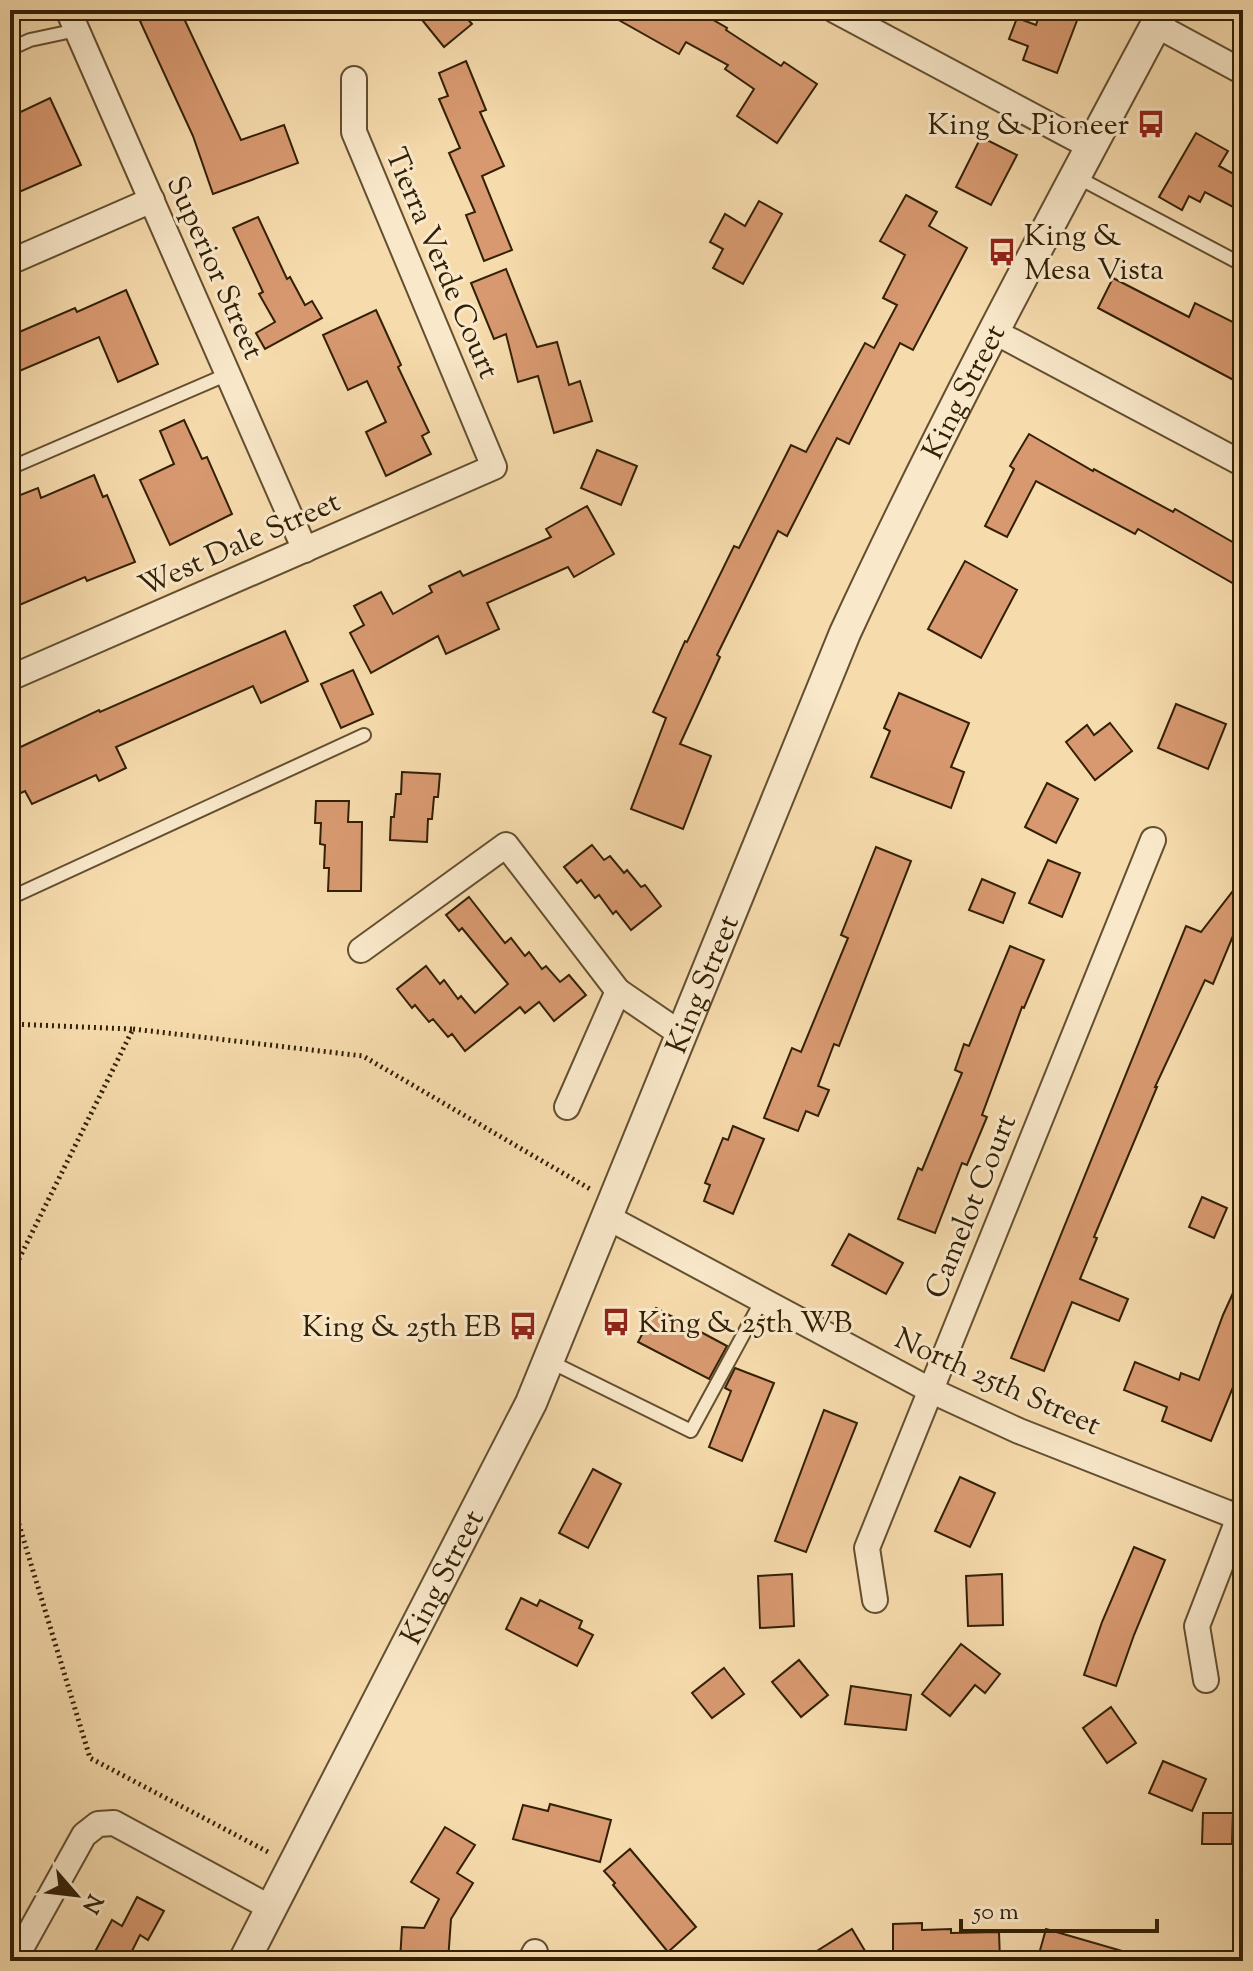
<svg xmlns="http://www.w3.org/2000/svg" width="1253" height="1971" font-family="'Sorts Mill Goudy',serif">
<style>
.building{fill:#d89970;stroke:#322006;stroke-width:2}
.lines{fill:none;stroke-linecap:round;stroke-linejoin:round}
.service-casing{stroke:#634f30;stroke-width:16}
.minor-casing{stroke:#634f30;stroke-width:28}
.tertiary-casing{stroke:#634f30;stroke-width:34}
.path{stroke:#322006;stroke-width:5;stroke-dasharray:2 4;stroke-linecap:butt}
.service{stroke:#f9e8ca;stroke-width:12}
.minor{stroke:#f9e8ca;stroke-width:24}
.tertiary{stroke:#f9e8ca;stroke-width:30}
.labels{text-anchor:middle;stroke-width:6;stroke-linejoin:round;paint-order:stroke}
.poi-label{font-size:30px;fill:#322006;stroke:#f9e8ca;text-anchor:end}
.street-label{font-size:30px;fill:#322006;stroke:#f9e8ca}
</style>
<rect width="100%" height="100%" fill="#f6dbad"/>
<filter id="stains"><feTurbulence type="fractalNoise" baseFrequency=".0025" numOctaves="4"/><feColorMatrix values="0 0 0 0 .2 0 0 0 0 .09 0 0 0 0 .02 0 0 0 .5 -.17"/></filter>
<radialGradient id="worn" r=".72"><stop offset=".6" stop-color="#630" stop-opacity="0"/><stop offset="1" stop-color="#630" stop-opacity=".3"/></radialGradient>
<g class="building">
<path d="M164,10H180L241,140L284,125L298,163L213,194L193,136L140,21Z"/>
<path d="M414,10H460L472,24L444,47Z"/>
<path d="M601,10H696L727,28L726,30L781,66L784,62L817,84L777,143L737,116L754,89L725,69L728,65L686,42L679,54Z"/>
<path d="M1041,10H1081L1057,73L1023,60L1028,46L1009,39L1017,18L1036,25Z"/>
<path d="M466,61L486,110L480,112L504,166L482,176L512,250L484,261L466,215L475,212L449,153L460,148L439,99L448,96L439,73Z"/>
<path d="M50,98L81,165L10,196V117Z"/>
<path d="M1196,133L1228,151L1219,166L1243,179V189L1233,207L1205,192L1200,202L1189,196L1182,210L1159,197Z"/>
<path d="M981,137L1017,155L991,205L956,187Z"/>
<path d="M906,195L937,212L929,226L967,248L913,350L900,343L849,444L837,438L787,536L778,531L717,655L720,657L680,744L711,756L683,829L631,809L666,718L653,712L685,641L687,642L734,546L739,548L791,445L806,452L865,343L874,348L897,305L883,298L905,255L880,241Z"/>
<path d="M759,201L782,214L743,284L713,268L723,249L710,242L725,214L745,226Z"/>
<path d="M258,217L287,279L290,277L305,305L312,301L322,318L265,349L256,333L275,322L259,294L263,292L233,228Z"/>
<path d="M506,269L537,347L557,342L569,385L580,381L592,421L554,433L538,376L518,382L506,334L494,339L471,283Z"/>
<path d="M1113,278L1189,317L1195,303L1243,327V385L1098,308Z"/>
<path d="M126,290L158,364L118,382L99,337L10,375V336L75,308L77,312Z"/>
<path d="M376,310L401,365L398,367L429,432L422,436L431,454L386,476L366,432L386,422L367,381L348,390L323,335Z"/>
<path d="M184,420L202,459L207,457L232,514L170,545L140,480L174,464L160,431Z"/>
<path d="M1029,434L1093,471L1094,469L1173,512L1175,509L1243,548V589L1138,529L1135,534L1036,481L1007,537L985,526L1014,469L1010,466Z"/>
<path d="M597,450L637,466L621,505L581,488Z"/>
<path d="M94,475L103,497L107,495L135,562L87,581L85,577L10,609V524L18,522L10,499L38,488L41,498Z"/>
<path d="M587,506L614,554L574,577L568,567L487,603L499,629L446,654L438,636L371,673L350,633L364,625L354,606L381,592L393,614L432,592L429,586L460,571L463,576L551,537L546,529Z"/>
<path d="M965,561L1017,590L981,658L928,629Z"/>
<path d="M285,631L308,681L261,703L253,686L116,747L126,768L99,781L96,775L32,804L25,791L10,798V752L99,710L100,712Z"/>
<path d="M353,670L373,714L341,728L321,684Z"/>
<path d="M899,693L969,723L951,767L964,772L951,808L871,777L890,731L884,728Z"/>
<path d="M1176,704L1226,724L1208,769L1158,748Z"/>
<path d="M1110,723L1132,751L1095,780L1066,742L1087,725L1094,735Z"/>
<path d="M402,772L440,774L438,797H434L432,819H428L427,842L390,840L391,817H394L396,794H401Z"/>
<path d="M1047,783L1078,799L1056,843L1025,827Z"/>
<path d="M316,801H349L348,822H362L361,891H328L329,868H324L325,845L320,844L321,823H315Z"/>
<path d="M592,845L604,860L610,856L624,873L627,870L641,887L645,885L661,906L631,930L616,911L613,914L599,895L595,898L581,880L577,883L564,867Z"/>
<path d="M876,847L911,861L839,1046L834,1044L818,1086L829,1090L818,1116L806,1111L798,1131L764,1118L792,1048L801,1052L848,938L841,935Z"/>
<path d="M1048,860L1080,873L1062,917L1029,903Z"/>
<path d="M1243,878V912L1213,984L1205,980L1155,1087H1157L1094,1237L1097,1238L1080,1279L1128,1299L1119,1321L1072,1302L1044,1371L1011,1358L1186,926L1201,932Z"/>
<path d="M982,879L1015,893L1003,923L969,910Z"/>
<path d="M469,897L505,943L511,938L525,956L529,952L542,969L546,966L560,982L569,975L586,995L554,1021L539,1002L525,1013L520,1007L465,1051L452,1034L448,1037L433,1019L429,1022L415,1005L412,1008L397,989L426,966L440,984L444,980L458,999L461,996L475,1013L508,984L462,928L459,931L446,915Z"/>
<path d="M1010,946L1044,960L1024,1008L1022,1007L982,1115L987,1117L967,1165L962,1163L935,1233L898,1219L918,1168L922,1170L962,1073L955,1070L964,1044L969,1046Z"/>
<path d="M733,1126L764,1139L733,1214L704,1201L710,1185L705,1183L723,1138L728,1140Z"/>
<path d="M1202,1197L1227,1208L1214,1238L1189,1227Z"/>
<path d="M849,1234L903,1263L886,1294L832,1265Z"/>
<path d="M1243,1271V1377L1238,1375L1211,1441L1162,1421L1167,1407L1124,1390L1135,1362L1179,1380L1181,1373L1199,1380L1223,1315Z"/>
<path d="M656,1308L727,1346L709,1379L638,1342Z"/>
<path d="M735,1368L774,1383L742,1461L709,1447L731,1391L725,1388Z"/>
<path d="M824,1410L857,1423L806,1552L775,1541Z"/>
<path d="M593,1469L621,1484L588,1548L559,1533Z"/>
<path d="M960,1477L995,1493L970,1547L935,1531Z"/>
<path d="M1134,1547L1165,1560L1134,1635L1116,1686L1084,1675L1102,1622Z"/>
<path d="M792,1574L794,1626L760,1628L758,1576Z"/>
<path d="M1002,1574L1003,1625L968,1626L966,1576Z"/>
<path d="M521,1598L537,1606L540,1600L582,1621L579,1628L593,1635L577,1666L506,1629Z"/>
<path d="M961,1644L1000,1674L985,1693L975,1685L950,1716L922,1694Z"/>
<path d="M799,1660L828,1695L801,1717L772,1682Z"/>
<path d="M724,1668L744,1694L712,1718L692,1693Z"/>
<path d="M851,1686L911,1695L906,1730L845,1724Z"/>
<path d="M1111,1707L1136,1743L1107,1763L1083,1728Z"/>
<path d="M1163,1761L1206,1779L1192,1811L1149,1793Z"/>
<path d="M550,1804L611,1820L600,1862L513,1839L523,1805L548,1811Z"/>
<path d="M1203,1813H1233L1232,1844H1202Z"/>
<path d="M445,1827L475,1845L457,1873L473,1883L451,1919L448,1961H400L402,1927L424,1928L439,1899L411,1882Z"/>
<path d="M630,1849L696,1927L668,1952L613,1885L615,1883L604,1871Z"/>
<path d="M137,1897L164,1911L148,1940L140,1935L127,1961H90L112,1920L122,1926Z"/>
<path d="M922,1923V1930L951,1929V1933L999,1932L1000,1961H893V1924Z"/>
<path d="M852,1929L871,1961H801Z"/>
<path d="M1046,1929L1136,1955V1961H1037Z"/>
</g>
<g class="lines">
<defs>
<g id="service">
<path d="M10,49L30,40L77,30"/>
<path d="M1075,176L1243,265"/>
<path d="M10,468L228,374"/>
<path d="M10,898L364,735"/>
<path d="M549,1361L691,1431L762,1300"/>
</g>
<g id="minor">
<path d="M68,10L305,550"/>
<path d="M834,10L1091,147"/>
<path d="M1156,25L1243,72"/>
<path d="M10,262L152,200"/>
<path d="M995,332L1243,464"/>
<path d="M10,678L494,467L354,132V79"/>
<path d="M361,950L506,845L618,991L681,1034"/>
<path d="M567,1107L618,991"/>
<path d="M607,1217L930,1390L1019,1431L1243,1519"/>
<path d="M875,1600L867,1548L1153,840"/>
<path d="M1206,1680L1197,1626L1243,1507"/>
<path d="M14,1961L84,1835L98,1824L114,1823L271,1908"/>
<path d="M530,1961L535,1952"/>
</g>
<g id="tertiary">
<path id="s1" d="M244,1961L531,1403L845,633C943,421 1054,216 1164,10"/>
</g>
</defs>
<use href="#service" class="service-casing"/>
<use href="#minor" class="minor-casing"/>
<use href="#tertiary" class="tertiary-casing"/>
<g class="path">
<path d="M10,1024L133,1029L10,1277"/>
<path d="M133,1029L363,1056L590,1189"/>
<path d="M10,1495L90,1758L270,1853"/>
</g>
<use href="#service" class="service"/>
<use href="#minor" class="minor"/>
<use href="#tertiary" class="tertiary"/>
</g>
<defs>
<symbol id="bus-bare" viewBox="-9 -9 18 18"><path d="M-5-6H5V4H4V6H2V4H-2V6H-4V4H-5ZM-3.5-4V0h7V-4ZM-3.5 1.2v1.5H-2V1.2ZM2 1.2v1.5H3.5V1.2Z" fill="#8f2418" stroke="#f9e8ca" stroke-width="2.5" paint-order="stroke"/></symbol>
</defs>
<g fill-rule="evenodd">
<use href="#bus-bare" x="1131" y="104" width="40" height="40"/>
<use href="#bus-bare" x="982" y="232" width="40" height="40"/>
<use href="#bus-bare" x="596" y="1302" width="40" height="40"/>
<use href="#bus-bare" x="503" y="1306" width="40" height="40"/>
</g>
<g class="labels">
<g class="poi-label">
<text x="1129" y="134">King &amp; Pioneer</text>
<text x="1024" y="245" text-anchor="start">King &amp;<tspan x="1024" dy="34">Mesa Vista</tspan></text>
<text x="638" y="1332" text-anchor="start">King &amp; 25th WB</text>
<text x="501" y="1336">King &amp; 25th EB</text>
</g>
<g class="street-label">
<text transform="translate(443 263) rotate(67)" y="10">Tierra Verde Court</text>
<text transform="translate(216 267) rotate(66)" y="10">Superior Street</text>
<text dy="10" stroke="none"><textPath href="#s1" startOffset="1728">King Street</textPath></text>
<text transform="translate(239 543) rotate(-24)" y="10">West Dale Street</text>
<text dy="10" stroke="none"><textPath href="#s1" startOffset="1080">King Street</textPath></text>
<text transform="translate(970 1206) rotate(-68)" y="10">Camelot Court</text>
<text transform="translate(998 1381) rotate(24)" y="10">North 25th Street</text>
<text dy="10" stroke="none"><textPath href="#s1" startOffset="432">King Street</textPath></text>
</g>
</g>
<rect width="1253" height="1971" fill="none" stroke="#f6dbad" stroke-width="40"/>
<rect x="12" y="12" width="1229" height="1947" fill="none" stroke="#322006" stroke-width="4"/>
<rect x="20" y="20" width="1213" height="1931" fill="none" stroke="#322006" stroke-width="2"/>
<g transform="translate(76 1895) rotate(118)" stroke="#f9e8ca" stroke-width="6" paint-order="stroke">
<path d="M0-6L14 30L0 20L-14 30Z" fill="#322006"/>
<text y="-12" font-size="22" font-weight="bold" text-anchor="middle" fill="#322006">N</text>
</g>
<path d="M961 1919v12h196v-12" fill="none" stroke="#322006" stroke-width="4"/>
<text x="973" y="1919" font-size="24" fill="#322006" stroke="#f9e8ca" stroke-width="6" paint-order="stroke">50 m</text>
<rect width="100%" height="100%" filter="url(#stains)"/>
<rect width="100%" height="100%" fill="url(#worn)"/>
</svg>
